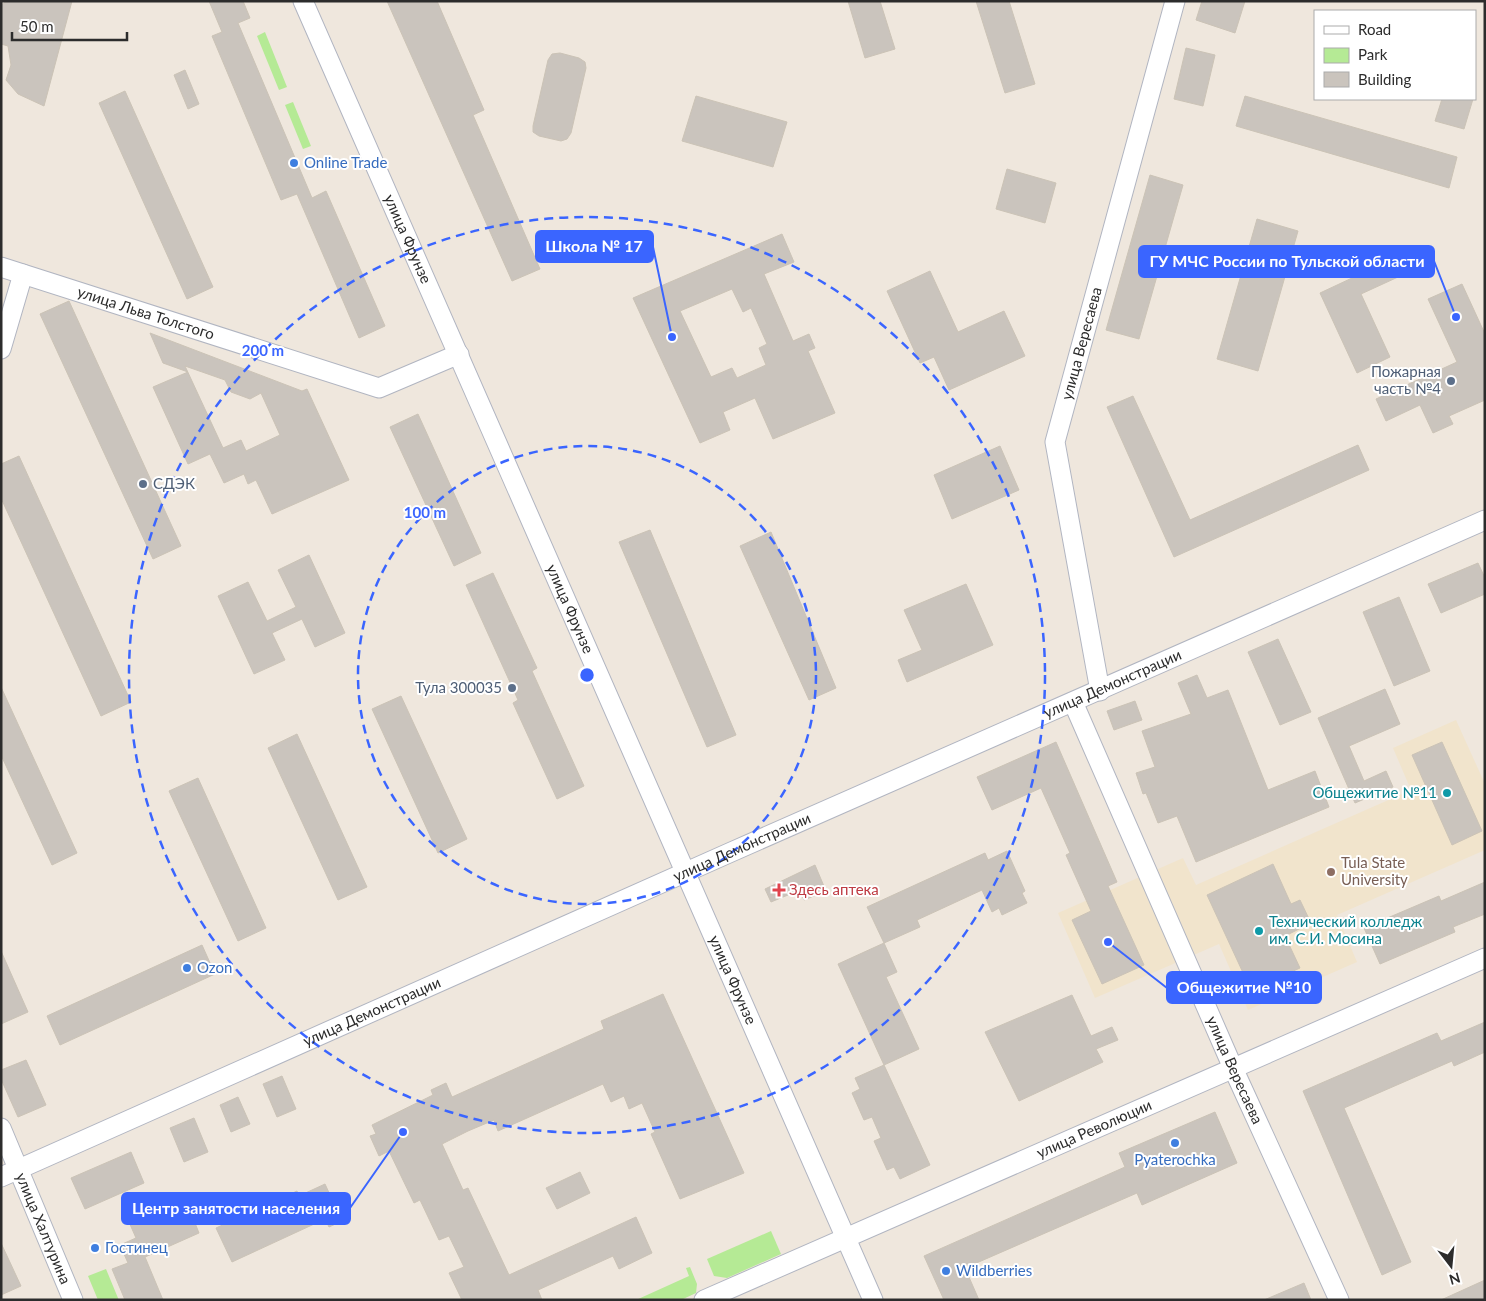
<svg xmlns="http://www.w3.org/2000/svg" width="1486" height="1301" font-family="Lato,sans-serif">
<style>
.education{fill:#f1e4cc}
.green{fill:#b5ea95}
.building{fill:#cac4bd;stroke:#cbc3b6;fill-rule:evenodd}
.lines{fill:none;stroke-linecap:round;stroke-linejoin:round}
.minor-casing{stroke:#b1b5c1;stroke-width:21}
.minor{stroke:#fff;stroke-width:19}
.ring{fill:none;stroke:#3a65ff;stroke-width:2.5;stroke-dasharray:9 6}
.shop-dot{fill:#3f7fe0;stroke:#fff;stroke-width:2}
.service-dot{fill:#5c6f8a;stroke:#fff;stroke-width:2}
.culture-dot{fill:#0f9aa8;stroke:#fff;stroke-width:2}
.education-dot{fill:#8d6e63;stroke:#fff;stroke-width:2}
.health-dot{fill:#e0444e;stroke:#fff;stroke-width:2}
.labels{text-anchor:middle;stroke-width:4;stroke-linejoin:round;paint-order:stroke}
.shop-label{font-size:15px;fill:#366cbe;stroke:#fff;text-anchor:start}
.street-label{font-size:15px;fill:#2c2c2c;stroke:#fff}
.service-label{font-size:15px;fill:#4e5e75;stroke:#fff;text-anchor:end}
.culture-label{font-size:15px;fill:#0d838f;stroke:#fff;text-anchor:end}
.education-label{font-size:15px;fill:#785e54;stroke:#fff;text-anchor:start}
.health-label{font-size:15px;fill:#be3a42;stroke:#fff;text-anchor:start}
.centre{fill:#3a65ff;stroke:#fff;stroke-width:2.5}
.ring-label{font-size:15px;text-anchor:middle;font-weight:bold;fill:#3a65ff;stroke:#fff;stroke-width:4;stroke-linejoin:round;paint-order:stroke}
.leader{fill:none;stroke:#3a65ff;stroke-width:2}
.callout-dot{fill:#3a65ff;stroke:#fff;stroke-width:2}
.callout{fill:#3a65ff;stroke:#3a65ff;stroke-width:2}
.callout-label{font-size:16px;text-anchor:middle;font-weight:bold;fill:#fff}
</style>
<rect width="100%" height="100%" fill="#efe7dd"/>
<path class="education" d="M1456,720L1485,784V850L1337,915L1357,962L1248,1010L1219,944L1095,998L1058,913L1183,858L1196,885L1411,790L1393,748Z"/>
<g class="green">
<path d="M265,32L287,87L279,90L257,36Z"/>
<path d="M293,102L311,146L303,149L285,105Z"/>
<path d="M771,1231L781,1254L727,1278L714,1276L707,1259Z"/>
<path d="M690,1267L697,1284L696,1293L681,1300H636L689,1276L686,1268Z"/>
<path d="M106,1269L118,1298L119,1300H98L88,1276Z"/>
</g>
<g class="building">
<path d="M7,1H72L44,106L18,94L6,80L11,65L8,46L1,44V5Z"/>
<path d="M209,1H243L250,18L238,23L312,198L326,191L385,326L359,338L297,194L281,200L212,36L222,32Z"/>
<path d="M387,1H437L484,110L473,115L540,269L512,281Z"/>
<path d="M848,1H880L895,49L865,58Z"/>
<path d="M976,1H1009L1035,84L1005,93Z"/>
<path d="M1202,1H1245L1235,33L1196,20Z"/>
<path d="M1186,48L1215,55L1203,106L1174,99Z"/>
<path d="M560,53L579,58L585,62L586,68L571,133L567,139L561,141L539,136L533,132V126L548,60L552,54Z"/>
<path d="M185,70L199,104L188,109L174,75Z"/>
<path d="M125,91L213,287L187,299L99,103Z"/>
<path d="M696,96L787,122L773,167L682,141Z"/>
<path d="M1245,96L1457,157L1449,188L1236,126Z"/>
<path d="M1442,99H1473L1464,129L1435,121Z"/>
<path d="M1007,169L1056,183L1045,223L996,209Z"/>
<path d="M1150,175L1183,185L1139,339L1106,330Z"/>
<path d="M1257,219L1298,231L1258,371L1217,359Z"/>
<path d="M782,234L794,262L764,274L793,341L809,334L815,348L808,351L835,413L773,439L755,398L723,412L730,430L700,443L633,298ZM732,289L743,312L751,308L767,344L759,348L766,365L737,378L732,368L711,377L680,311Z"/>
<path d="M1414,249L1422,266L1361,294L1390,357L1357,373L1320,293Z"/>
<path d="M930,271L958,332L1004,311L1025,356L949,390L934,357L920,363L887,291Z"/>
<path d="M1462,284L1485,334V400L1449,416L1453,424L1433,433L1420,405L1386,421L1376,399L1457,362L1428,299Z"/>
<path d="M69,301L181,546L153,559L40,314Z"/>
<path d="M150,333L302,391L307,389L349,480L272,514L256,480L248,484L244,474L224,483L210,454L188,464L153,387L188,372L163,363ZM185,366L225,380L231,392L250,399L261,393L280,435L246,451L241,440L223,448Z"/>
<path d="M1133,396L1190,520L1358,445L1369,470L1174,557L1107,407Z"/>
<path d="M418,414L481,553L454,566L390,427Z"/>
<path d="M1000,446L1019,490L952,519L934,475Z"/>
<path d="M19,456L131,702L101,716L1,498V464Z"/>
<path d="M650,530L736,735L707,747L619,542Z"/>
<path d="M771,532L836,688L809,700L740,546Z"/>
<path d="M309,555L345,633L315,647L302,619L272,633L285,660L254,674L218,596L248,582L267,621L296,607L278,570Z"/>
<path d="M1478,563L1485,578V594L1441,613L1428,584Z"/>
<path d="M493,573L537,668L532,671L584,786L557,799L513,703L518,700L466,585Z"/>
<path d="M966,584L993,645L907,682L898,660L922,650L904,610Z"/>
<path d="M1399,597L1430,671L1394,686L1363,612Z"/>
<path d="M1278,639L1311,712L1280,725L1248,652Z"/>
<path d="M1197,675L1207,698L1228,690L1268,790L1315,771L1329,807L1196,862L1177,816L1158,823L1146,793L1143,794L1136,773L1155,767L1142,731L1191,714L1178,683Z"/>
<path d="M1,687L77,853L52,865L1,755Z"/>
<path d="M1385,689L1400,724L1349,746L1364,781L1386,771L1393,787L1355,803L1318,718Z"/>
<path d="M401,696L467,839L438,853L372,709Z"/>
<path d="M1135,701L1142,720L1114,730L1107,711Z"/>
<path d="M297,734L367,887L338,900L268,748Z"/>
<path d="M1056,742L1117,882L1108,886L1144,965L1102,984L1072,920L1091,911L1066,855L1070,853L1041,788L992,810L977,777Z"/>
<path d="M1442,742L1482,831L1452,845L1412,755Z"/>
<path d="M198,778L266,928L238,941L169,791Z"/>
<path d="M1007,851L1025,891L1022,893L1027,903L1002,915L999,908L992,912L982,890L917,920L920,927L884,943L867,907L985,853L988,860Z"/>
<path d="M1273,864L1291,904L1300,900L1311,923L1285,936L1300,968L1251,990L1207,895Z"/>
<path d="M815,865L826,891L804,900L800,890L771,902L765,889Z"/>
<path d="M1485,882V914L1453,927L1455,932L1380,964L1364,928L1439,896L1441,901Z"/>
<path d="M884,943L897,972L886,977L919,1049L884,1065L838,964Z"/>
<path d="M202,945L215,974L60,1045L47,1016Z"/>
<path d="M1,951L28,1012L1,1024Z"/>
<path d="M663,994L744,1173L680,1199L651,1134L655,1132L642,1103L629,1109L624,1096L611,1102L603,1084L498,1131L494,1120L468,1131L442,1144L463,1190L468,1188L509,1275L636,1217L652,1253L619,1269L613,1256L538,1290L542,1300H462L449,1273L464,1267L449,1236L439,1240L420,1200L414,1203L389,1151L379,1156L370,1136L376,1134L372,1125L433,1095L431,1090L446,1083L452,1097L604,1029L601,1021Z"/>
<path d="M1072,995L1091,1036L1112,1027L1118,1040L1096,1049L1103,1062L1019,1101L985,1032Z"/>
<path d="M1485,1022V1052L1454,1066L1452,1061L1344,1108L1411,1262L1382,1275L1303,1091L1437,1033L1441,1041Z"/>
<path d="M26,1060L46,1105L18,1117L1,1079V1070Z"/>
<path d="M884,1065L930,1165L900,1179L894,1167L887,1170L874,1141L881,1138L872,1117L864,1120L852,1093L860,1089L855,1078Z"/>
<path d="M282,1076L296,1109L277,1117L263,1084Z"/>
<path d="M238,1097L250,1124L231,1132L220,1105Z"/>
<path d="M1215,1112L1237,1163L1142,1205L1137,1193L965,1268L979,1300H944L924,1256L1125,1167L1119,1153Z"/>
<path d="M194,1118L208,1152L184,1162L170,1128Z"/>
<path d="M131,1152L144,1183L85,1209L71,1178Z"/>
<path d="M580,1172L590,1193L557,1209L546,1188Z"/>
<path d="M325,1184L342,1221L329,1227L325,1219L232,1262L216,1228L297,1191L299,1196Z"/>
<path d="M185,1198L199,1233L145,1257L163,1300H125L112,1269L128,1263L120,1245L136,1238L129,1222Z"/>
<path d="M1,1243L21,1286L1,1295Z"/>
<path d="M1485,1280V1300H1441Z"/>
<path d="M1304,1283L1311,1300H1264Z"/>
</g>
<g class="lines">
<defs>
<g id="minor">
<path id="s1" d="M303,1L873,1300"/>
<path id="s2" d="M1,267L379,388L459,354"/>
<path d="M1,349L23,274"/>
<path id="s3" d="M1100,691L1055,442L1175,1"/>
<path id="s4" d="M1073,702L1233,1068L1339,1300"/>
<path id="s5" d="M1,1128L73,1300"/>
<path id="s6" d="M1,1177L729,853L1485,520"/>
<path id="s7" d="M704,1300L1485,958"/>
</g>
</defs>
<use href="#minor" class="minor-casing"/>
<use href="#minor" class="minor"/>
</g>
<g class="ring">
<circle cx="587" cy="675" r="229"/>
<circle cx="587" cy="675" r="458"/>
</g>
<g class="shop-dot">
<circle cx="294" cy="163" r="5"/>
<circle cx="187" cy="968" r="5"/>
<circle cx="1175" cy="1143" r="5"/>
<circle cx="95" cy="1248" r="5"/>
<circle cx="946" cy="1271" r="5"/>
</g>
<g class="service-dot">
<circle cx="1451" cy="381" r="5"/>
<circle cx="143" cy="484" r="5"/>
<circle cx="512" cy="688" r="5"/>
</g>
<g class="culture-dot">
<circle cx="1447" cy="793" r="5"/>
<circle cx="1259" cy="931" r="5"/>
</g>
<circle class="education-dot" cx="1331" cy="872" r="5"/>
<path class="health-dot" d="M776.5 882.5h5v5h5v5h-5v5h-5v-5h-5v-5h5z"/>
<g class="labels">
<g class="shop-label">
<text x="304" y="168">Online Trade</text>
<text x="197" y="973">Ozon</text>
<text x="1175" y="1165" text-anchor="middle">Pyaterochka</text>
<text x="105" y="1253">Гостинец</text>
<text x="956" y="1276">Wildberries</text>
</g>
<g class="street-label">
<text dy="5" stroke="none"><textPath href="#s1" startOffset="260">улица Фрунзе</textPath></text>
<text dy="5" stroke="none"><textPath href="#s2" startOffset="152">улица Льва Толстого</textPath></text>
<text dy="5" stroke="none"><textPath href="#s3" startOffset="355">улица Вересаева</textPath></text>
<text dy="5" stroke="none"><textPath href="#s1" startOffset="664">улица Фрунзе</textPath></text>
<text dy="5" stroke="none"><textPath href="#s6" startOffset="1216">улица Демонстрации</textPath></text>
<text dy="5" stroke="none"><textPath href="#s6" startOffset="811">улица Демонстрации</textPath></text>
<text dy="5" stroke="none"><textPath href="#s1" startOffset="1069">улица Фрунзе</textPath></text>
<text dy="5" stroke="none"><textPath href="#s6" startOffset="406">улица Демонстрации</textPath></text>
<text dy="5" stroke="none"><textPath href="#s4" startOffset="402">улица Вересаева</textPath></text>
<text dy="5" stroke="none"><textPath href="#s7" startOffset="426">улица Революции</textPath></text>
<text dy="5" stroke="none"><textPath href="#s5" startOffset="109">улица Халтурина</textPath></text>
</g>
<g class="service-label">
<text x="1441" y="377">Пожарная<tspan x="1441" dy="17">часть №4</tspan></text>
<text x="153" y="489" text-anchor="start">СДЭК</text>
<text x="502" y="693">Тула 300035</text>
</g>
<g class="culture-label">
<text x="1437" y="798">Общежитие №11</text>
<text x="1269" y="927" text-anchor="start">Технический колледж<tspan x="1269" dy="17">им. С.И. Мосина</tspan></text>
</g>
<g class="education-label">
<text x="1341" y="868">Tula State<tspan x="1341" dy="17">University</tspan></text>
</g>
<g class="health-label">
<text x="789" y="895">Здесь аптека</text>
</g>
</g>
<circle cx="587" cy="675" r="8" class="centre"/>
<g class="ring-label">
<text x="263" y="356">200 m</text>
<text x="425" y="518">100 m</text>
</g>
<path class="leader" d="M672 337L653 247M1456 317L1434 261M1108 942L1167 988M403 1132L350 1208"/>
<g class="callout-dot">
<circle cx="672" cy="337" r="5"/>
<circle cx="1456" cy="317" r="5"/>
<circle cx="1108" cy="942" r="5"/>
<circle cx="403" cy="1132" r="5"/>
</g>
<g class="callout">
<rect x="536" y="231" width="117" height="31" rx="5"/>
<rect x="1139" y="246" width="295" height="31" rx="5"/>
<rect x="1167" y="972" width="154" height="31" rx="5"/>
<rect x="122" y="1193" width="228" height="31" rx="5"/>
</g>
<g class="callout-label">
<text x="594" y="252">Школа № 17</text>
<text x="1287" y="267">ГУ МЧС России по Тульской области</text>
<text x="1244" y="993">Общежитие №10</text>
<text x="236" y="1214">Центр занятости населения</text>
</g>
<rect width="1486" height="1301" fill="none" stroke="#2c2c2c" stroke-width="5"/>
<rect x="1314" y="10" width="162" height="90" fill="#ffffff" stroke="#ababab"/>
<rect x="1324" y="26" width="25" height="8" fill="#ffffff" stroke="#ababab"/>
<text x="1358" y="35" font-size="15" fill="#2c2c2c">Road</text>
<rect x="1324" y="48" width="25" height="15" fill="#b5ea95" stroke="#ababab"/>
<text x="1358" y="60" font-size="15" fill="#2c2c2c">Park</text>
<rect x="1324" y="72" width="25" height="15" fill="#cac4bd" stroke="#ababab"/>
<text x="1358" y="85" font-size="15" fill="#2c2c2c">Building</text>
<g transform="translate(1451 1266) rotate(164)" stroke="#ffffff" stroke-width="4" paint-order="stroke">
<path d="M0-4L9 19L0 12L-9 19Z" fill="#2c2c2c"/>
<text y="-8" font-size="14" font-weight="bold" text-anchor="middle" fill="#2c2c2c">N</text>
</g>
<path d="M12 32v8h115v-8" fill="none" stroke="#2c2c2c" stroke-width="2.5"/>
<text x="20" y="32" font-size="15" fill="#2c2c2c" stroke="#ffffff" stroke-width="4" paint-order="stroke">50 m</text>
</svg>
